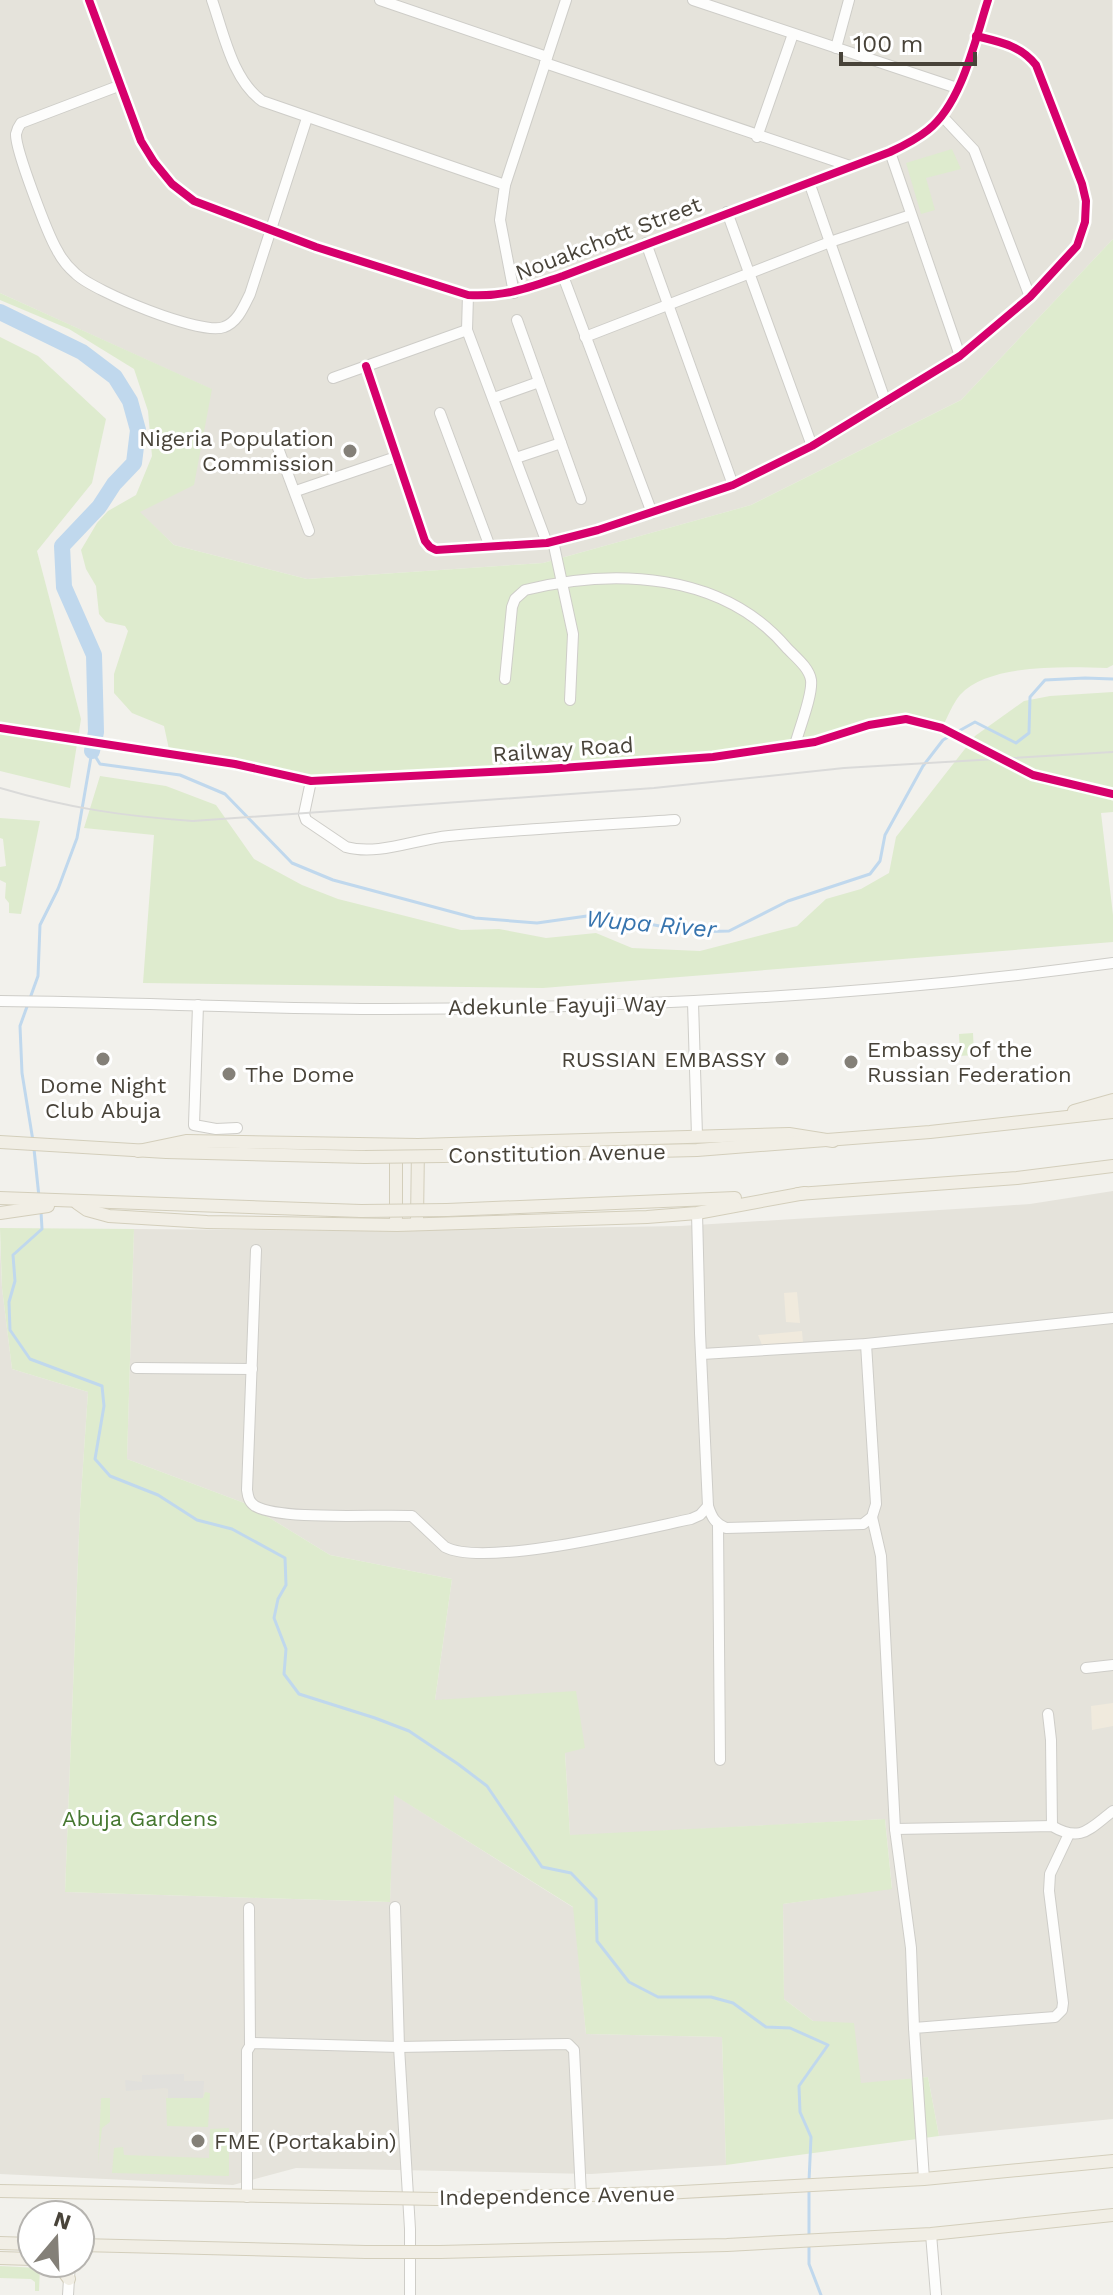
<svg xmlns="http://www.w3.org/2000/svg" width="1113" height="2295" font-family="'Work Sans',sans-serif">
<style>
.residential{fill:#e5e3db}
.commercial{fill:#f0eadd}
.green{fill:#deebce}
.parking{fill:#e1e0dc}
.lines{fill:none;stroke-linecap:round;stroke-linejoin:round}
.stream{stroke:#c0d8ed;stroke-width:3}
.river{stroke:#c0d8ed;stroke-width:16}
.minor-casing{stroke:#cecdc8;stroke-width:12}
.major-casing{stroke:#d3cebb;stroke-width:14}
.minor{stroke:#fdfdfc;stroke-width:10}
.major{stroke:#f1eee5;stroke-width:12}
.tram{stroke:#dadad9;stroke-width:2}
.major-bridge-casing{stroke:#d3cebb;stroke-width:14;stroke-linecap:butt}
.major-bridge{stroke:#f1eee5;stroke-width:12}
.cycleway-casing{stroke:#fff;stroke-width:13}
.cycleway{stroke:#d6006c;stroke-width:8}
.poi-dot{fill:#848078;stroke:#fff;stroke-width:3}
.labels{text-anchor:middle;stroke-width:6;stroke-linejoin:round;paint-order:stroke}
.street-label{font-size:22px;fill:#484339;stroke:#fff}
.poi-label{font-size:22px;fill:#484339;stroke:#fff;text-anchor:start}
.park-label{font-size:22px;fill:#45772f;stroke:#fff}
.water-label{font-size:24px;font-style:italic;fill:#3774ae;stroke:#fff}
</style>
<rect width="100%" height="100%" fill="#f2f1ec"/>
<g class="residential">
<path d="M0,0H1112L1113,239L961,400L751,505L543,563L307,579L174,545L139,512L211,389L0,293Z"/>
<path d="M1113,1191V2119L939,2136L928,2077L861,2084L813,2021L784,1999L783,1904L892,1888L885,1819L570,1836L565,1752L585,1747L435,1700L452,1579L330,1555L247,1504L127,1459L134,1229L371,1231L680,1226L972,1208L1030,1204Z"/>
<path d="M0,1242L2,1288L12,1369L88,1392L80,1509L65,1892L390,1902L393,1794L574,1908L586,2034L722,2037L726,2165L591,2174L296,2168L233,2185L0,2174Z"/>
</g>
<g class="commercial">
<path d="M797,1292L800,1323L786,1322L784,1293Z"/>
<path d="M802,1331L803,1342L762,1345L758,1335Z"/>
<path d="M1113,1703V1726L1092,1730L1091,1706Z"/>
</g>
<g class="green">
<path d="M952,149L961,169L926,178L935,210L921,214L906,163Z"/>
<path d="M1113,239V665L1107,668C1067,667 989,663 960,695C953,703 947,718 942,728L917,720L713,757L311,781L170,754L164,726L132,713L114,693V674L128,631L125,626L106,622L99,614L96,586L86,569L81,550L97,523L108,511L136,495L152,456L148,411L134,369L69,329L0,300V293L212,389L194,485L140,512L174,545L307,579L543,563L751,505L961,400Z"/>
<path d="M0,337L38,356L106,419L92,483L37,551L81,719L70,788L0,771Z"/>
<path d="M1113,692V812L1101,813L1113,915V942L543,988L143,983L154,835L84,828L100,776L166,786L216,805L254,859L302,885L338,899L461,930L499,929L546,938L596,933L632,948L700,951L797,926L826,899L861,889L889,873L896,837L975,736L1024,701L1050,696Z"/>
<path d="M0,818L40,821L21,914L9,913V903L5,898L6,883L0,880V867L6,866L3,839L0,838Z"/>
<path d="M973,1033L974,1055L960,1056L959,1034Z"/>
<path d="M0,1228L134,1229L127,1459L247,1504L330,1555L452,1579L435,1700L576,1691L585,1748L565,1753L570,1835L885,1819L892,1889L783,1904L784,1999L813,2021L854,2023L861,2083L928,2077L939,2136L726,2165L722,2037L586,2034L573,1907L394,1795L390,1902L65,1892L80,1509L88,1392L12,1369L2,1288Z"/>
<path d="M205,2092L210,2093L208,2127L167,2126L166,2098H203Z"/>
<path d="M101,2098H110V2122L102,2128L98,2164Z"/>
<path d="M229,2128V2176L112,2173L114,2148L123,2147L124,2155L209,2158L210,2129Z"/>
<path d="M0,2266L40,2268L39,2291H35V2282L31,2279L0,2278Z"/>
</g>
<path class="parking" d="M184,2074V2081H204L203,2098H168V2089L165,2088L126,2091L125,2080L142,2082V2075Z"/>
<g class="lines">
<g class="stream">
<path d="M957,732L975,722L1016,743L1029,733L1030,697L1045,680L1085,678L1113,679"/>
<path d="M92,751L100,764L180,775L225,794L292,863L333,880L475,918L537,923L587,916L623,919L691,932L729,931L788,901L870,874L880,861L885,835L923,766L943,740L950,736"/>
<path d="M33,1141L22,1073L20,1026L38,976L40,925L58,889L77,838L92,751"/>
<path d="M34,1149L39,1197"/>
<path d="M41,1212L42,1229L13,1255L15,1281L9,1302L10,1330L30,1359L102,1386L104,1406L95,1459L110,1476L158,1495L197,1520L232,1529L285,1558L286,1585L278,1599L274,1618L286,1649L284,1674L299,1694L375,1718L409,1731L458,1764L487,1786L542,1867L571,1873L596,1899L597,1941L629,1982L658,1997H711L733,2003L766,2027L790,2028L828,2045L799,2086L800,2112L811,2137L809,2181"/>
<path d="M809,2189V2237"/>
<path d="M809,2245V2264L821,2295"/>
</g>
<path class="river" d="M0,312L82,352L115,377L130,401L138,430L134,463L114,484L99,507L62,546L64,587L94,655L96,732L92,751"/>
<defs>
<g id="minor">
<path d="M89,0L141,141L154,162L172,184L194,201L316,247L468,295C506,297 527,288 563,276L890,152C903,146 917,139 928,130C962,103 975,40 988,0"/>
<path d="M212,0C224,34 232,79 262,101L505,185L500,220L514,293"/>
<path d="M380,0L547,57"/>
<path d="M693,0L957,88"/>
<path d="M836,48L849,0"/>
<path d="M545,63L850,166"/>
<path d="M121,85L21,123C18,127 17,129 16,134C15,149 48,235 57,250C61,258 69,268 76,274C95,292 202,336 224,327C238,322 244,306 250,294L307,118"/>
<path d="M942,116L974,150L1030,297"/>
<path d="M757,137L793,34"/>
<path d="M890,152L960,356"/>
<path d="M809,182L886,403"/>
<path d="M505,185L566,0"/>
<path d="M727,212L812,446"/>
<path d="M646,243L733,485"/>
<path d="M563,276L652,513"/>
<path d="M468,295L467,330L547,543"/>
<path d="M517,320L581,499"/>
<path d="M585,337L830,242L911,215"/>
<path d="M366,366L425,541L430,547L436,550L547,543L598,530L733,485L812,446L960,356L1030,297L1077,246L1085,222L1086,201L1082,184L1036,65C1020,45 1000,42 976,36"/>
<path d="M333,378L467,330"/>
<path d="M494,398L539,382"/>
<path d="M440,413L490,547"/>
<path d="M275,440L309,531"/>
<path d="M516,458L561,443"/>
<path d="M296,491L396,457"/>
<path d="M553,541L573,634L570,700"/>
<path d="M505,679L512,607L515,599L525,590C614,568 722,572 786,647C794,656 809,667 811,680C813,695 799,729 795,745"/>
<path d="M0,728L235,764L311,781L547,769L713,757L815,742L869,725L906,719L942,728L1033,775L1113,794"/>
<path d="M311,781L304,814L306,820L346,847C378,856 416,839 449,836C524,829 599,825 675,820"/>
<path d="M0,1001C129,1002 259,1009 388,1009C630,1008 873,996 1113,963"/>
<path d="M693,1002L697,1136"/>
<path d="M198,1005L194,1125L216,1129L237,1128"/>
<path d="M697,1213L700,1333L708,1506C712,1518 715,1523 726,1528L863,1524L872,1517L876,1504L866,1344"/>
<path d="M256,1250L247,1490C248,1497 249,1502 255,1506C282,1521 377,1514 412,1516L445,1547C485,1568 643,1529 691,1519L700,1515L708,1506"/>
<path d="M702,1354L866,1344L1113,1318"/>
<path d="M136,1368L252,1369"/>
<path d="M872,1517L881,1556L895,1829L911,1948L914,2028"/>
<path d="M718,1525L720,1760"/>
<path d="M1086,1668L1113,1665"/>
<path d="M1048,1714L1051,1740L1052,1826"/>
<path d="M895,1829L1052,1826C1081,1843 1089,1829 1113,1811"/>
<path d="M395,1907L399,2047L410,2229V2295"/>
<path d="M249,1908L250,2044"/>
<path d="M924,2179L914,2028L1055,2017L1062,2010L1063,2003L1049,1891L1050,1874L1068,1836"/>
<path d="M247,2197V2051L252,2043L399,2047L568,2044L574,2050L581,2195"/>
<path d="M931,2234L936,2295"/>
<path d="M68,2295L70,2263"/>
</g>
<g id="major">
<path d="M1074,1111L1113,1100"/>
<path d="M0,1142L166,1152L365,1157"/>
<path d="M138,1151L186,1141L418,1145L789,1134L833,1141"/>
<path d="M443,1156L697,1150L930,1132L1113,1112"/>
<path d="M798,1194L1017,1178L1113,1166"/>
<path d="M0,1198L361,1211"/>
<path d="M77,1203L87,1210L109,1216L207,1222L397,1225L647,1217L697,1213L805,1193"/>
<path d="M447,1210L735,1198"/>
<path d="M0,1213L48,1206"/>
<path d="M396,1218V1149"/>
<path d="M417,1221L418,1147"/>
<path d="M0,2191L384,2198"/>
<path d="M437,2199L664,2193L924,2179L1113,2161"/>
<path d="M0,2243L32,2244"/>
<path d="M80,2245L366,2252"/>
<path d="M440,2252L727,2245L931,2234L1113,2215"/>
<path d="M0,2258L32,2259"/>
<path d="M57,2263L69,2279"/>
</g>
</defs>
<use href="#minor" class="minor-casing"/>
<use href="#major" class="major-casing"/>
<use href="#minor" class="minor"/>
<use href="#major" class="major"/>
<path class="tram" d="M0,788C68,808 122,816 193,821L654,788L844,768L1113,752"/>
<defs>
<g id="major-bridge">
<path d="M365,1157L443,1156"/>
<path d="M361,1211L447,1210"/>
<path d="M384,2198L437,2199"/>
<path d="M366,2252H440"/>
</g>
</defs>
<use href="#major-bridge" class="major-bridge-casing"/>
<use href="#major-bridge" class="major-bridge"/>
<defs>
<g id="cycleway">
<path d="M89,0L141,141L154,162L172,184L194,201L316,247L468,295C506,297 527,288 563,276L890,152C903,146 917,139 928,130C962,103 975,40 988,0"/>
<path d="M366,366L425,541L430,547L436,550L547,543L598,530L733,485L812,446L960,356L1030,297L1077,246L1085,222L1086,201L1082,184L1036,65C1020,45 1000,42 976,36"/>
<path d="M0,728L235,764L311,781L547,769L713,757L815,742L869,725L906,719L942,728L1033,775L1113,794"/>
</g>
</defs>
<use href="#cycleway" class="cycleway-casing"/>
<use href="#cycleway" class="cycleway"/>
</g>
<g class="poi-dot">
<circle cx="350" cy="451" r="8"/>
<circle cx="103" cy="1059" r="8"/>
<circle cx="782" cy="1059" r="8"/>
<circle cx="851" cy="1062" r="8"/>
<circle cx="229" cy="1074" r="8"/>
<circle cx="198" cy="2141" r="8"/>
</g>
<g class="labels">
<g class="street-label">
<text transform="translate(608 238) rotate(-21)" y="8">Nouakchott Street</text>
<text transform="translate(563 749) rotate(-4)" y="8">Railway Road</text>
<text transform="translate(557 1005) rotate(-1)" y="8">Adekunle Fayuji Way</text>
<text transform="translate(557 1153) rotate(-1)" y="8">Constitution Avenue</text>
<text transform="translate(557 2195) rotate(-1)" y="8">Independence Avenue</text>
</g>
<g class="poi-label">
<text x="334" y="446" text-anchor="end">Nigeria Population<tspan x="334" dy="25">Commission</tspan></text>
<text x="867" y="1057">Embassy of the<tspan x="867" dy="25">Russian Federation</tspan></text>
<text x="766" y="1067" text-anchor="end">RUSSIAN EMBASSY</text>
<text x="245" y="1082">The Dome</text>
<text x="103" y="1093" text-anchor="middle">Dome Night<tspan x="103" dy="25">Club Abuja</tspan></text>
<text x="214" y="2149">FME (Portakabin)</text>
</g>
<g class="park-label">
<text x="140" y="1826">Abuja Gardens</text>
</g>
<g class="water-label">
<text transform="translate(651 924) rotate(5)" y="8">Wupa River</text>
</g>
</g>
<g transform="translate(56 2239) rotate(19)"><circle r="38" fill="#ffffff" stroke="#b6b4b0" stroke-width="2"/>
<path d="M0-6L14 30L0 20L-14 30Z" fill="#848078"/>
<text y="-12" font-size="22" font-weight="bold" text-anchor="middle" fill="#484339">N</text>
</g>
<path d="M841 52v12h134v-12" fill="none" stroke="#484339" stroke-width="4"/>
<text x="853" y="52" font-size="24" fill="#484339" stroke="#ffffff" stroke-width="6" paint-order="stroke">100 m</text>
</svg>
